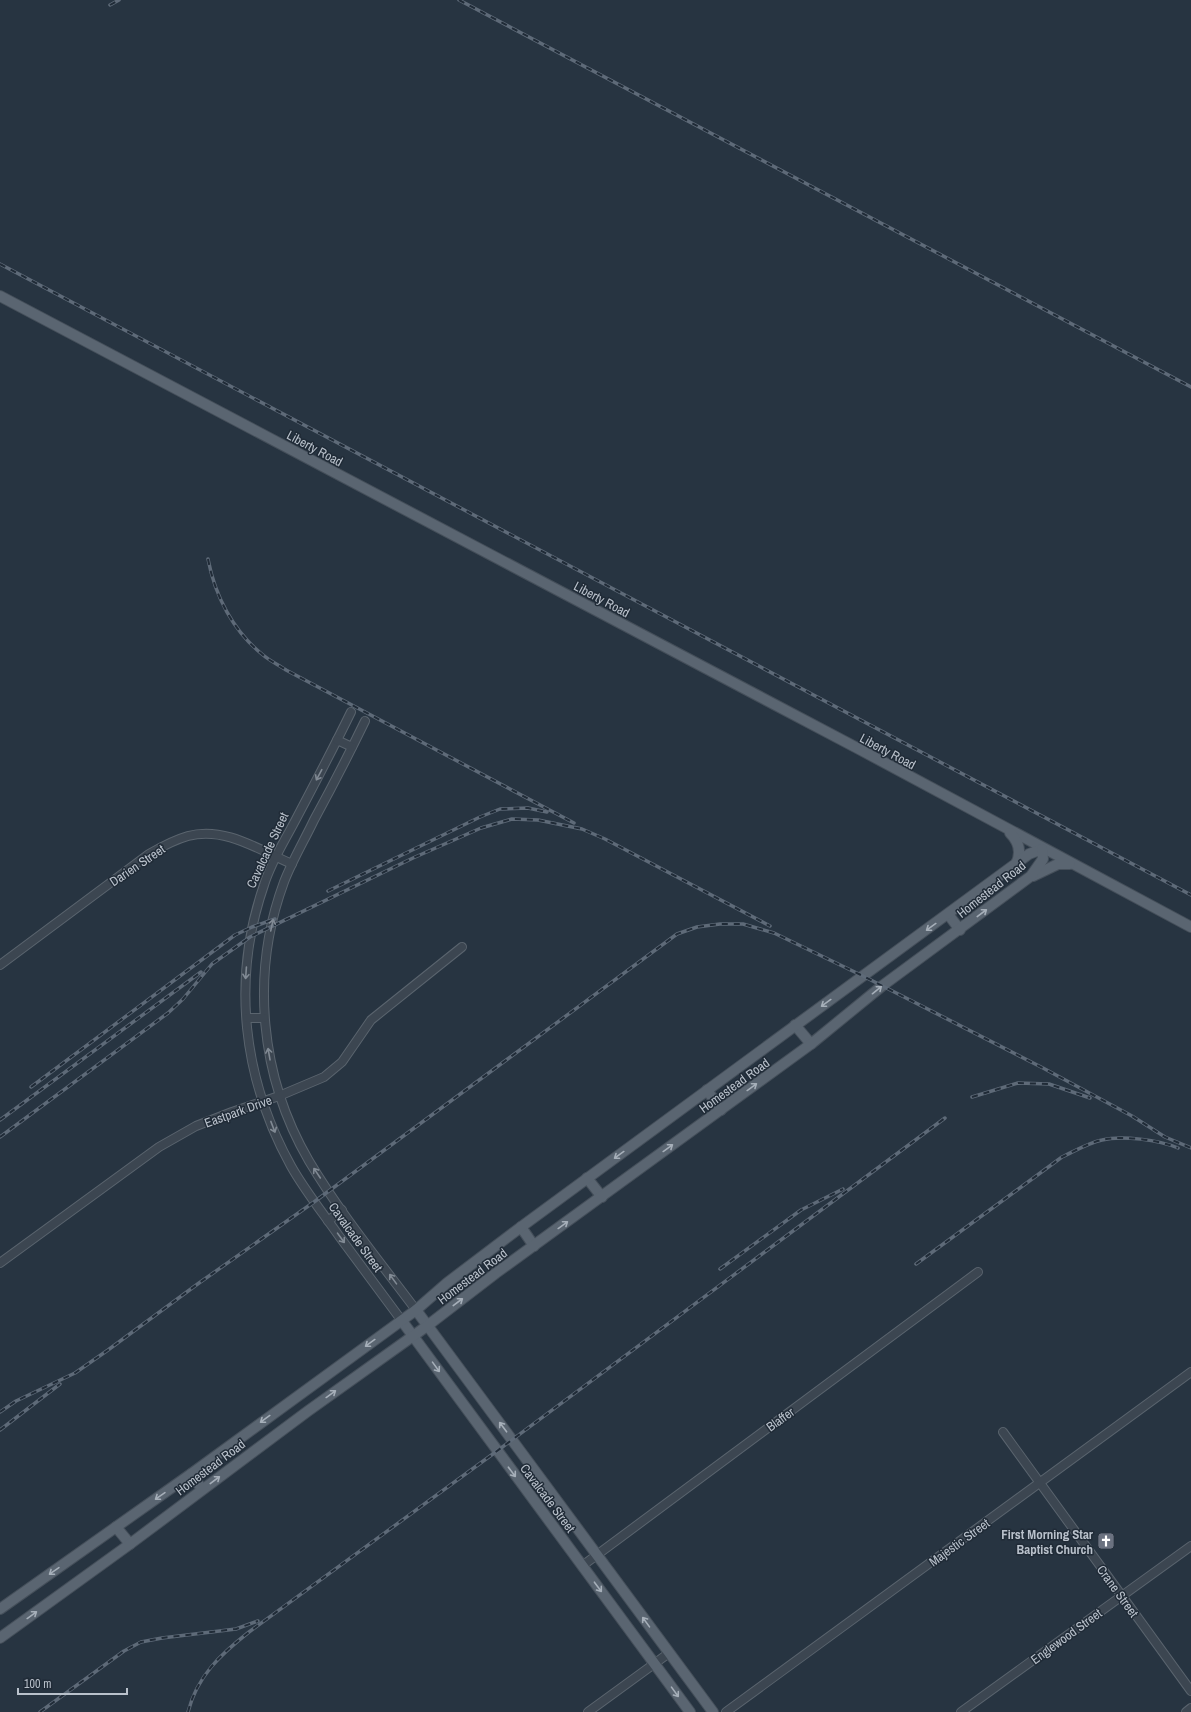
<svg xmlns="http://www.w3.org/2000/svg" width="1191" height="1712" font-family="'Archivo Narrow',sans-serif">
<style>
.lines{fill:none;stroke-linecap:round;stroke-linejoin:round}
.minor-casing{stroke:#5a646e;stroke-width:10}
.major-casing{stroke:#454f5a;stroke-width:12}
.minor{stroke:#3c4651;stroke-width:8}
.major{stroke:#5a6571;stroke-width:10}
.rail-casing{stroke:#5e6a78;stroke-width:3.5}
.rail{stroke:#202b37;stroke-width:2;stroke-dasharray:6;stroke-linecap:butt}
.oneway{stroke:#818a94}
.oneway2{stroke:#a6afb9}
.labels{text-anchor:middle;stroke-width:3;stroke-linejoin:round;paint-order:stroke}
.street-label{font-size:13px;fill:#b9c1cb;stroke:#202b37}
.poi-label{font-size:13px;font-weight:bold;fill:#b9c1cb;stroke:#202b37;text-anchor:end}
</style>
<rect width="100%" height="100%" fill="#273441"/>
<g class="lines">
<defs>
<g id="minor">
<path d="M351,712C333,749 314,785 295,821C284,842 271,862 264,885C231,980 243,1079 291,1166C305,1191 323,1213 339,1236C360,1264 381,1293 402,1321"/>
<path d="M365,721C349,754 332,787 314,820C304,841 292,861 284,882C250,974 260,1077 309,1161C340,1213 380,1262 416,1310"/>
<path d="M337,740L352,747"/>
<path d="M0,965L149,854C161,847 174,840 188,836C225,826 259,850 292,864"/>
<path d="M247,1018H264"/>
<path d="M328,1221L342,1210"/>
<path d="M0,1263L159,1147L196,1126L232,1112L279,1096L324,1077L342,1062L371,1020L462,947"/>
<path d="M1003,1432L1191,1691"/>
<path d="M582,1566L978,1272"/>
<path d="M588,1712L669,1653"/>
<path d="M726,1712L1191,1372"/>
<path d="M961,1712L1191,1546"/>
<path d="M1186,1712L1191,1708"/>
</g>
<g id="major">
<path d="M0,296L859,749L1191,927"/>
<path d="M1010,833C1019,842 1022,852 1016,864"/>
<path d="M1033,876L1058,864H1070"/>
<path d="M948,914L960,930"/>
<path d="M795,1025L811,1044"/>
<path d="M707,1090L721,1110"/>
<path d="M587,1178L602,1197"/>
<path d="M521,1227L534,1246"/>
<path d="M416,1310L713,1712"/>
<path d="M402,1321L690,1712"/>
<path d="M191,1474L202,1489"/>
<path d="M116,1527L130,1544"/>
<path d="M0,1609L191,1474L416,1310L447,1283L521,1227L1029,854L1042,849"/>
<path d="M0,1638L130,1544L308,1411L427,1326L496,1273L811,1044L882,986L1031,876L1043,859L1042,849"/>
</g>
</defs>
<use href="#minor" class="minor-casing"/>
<use href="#major" class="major-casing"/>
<use href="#minor" class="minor"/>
<use href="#major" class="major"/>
<defs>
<g id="rail">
<path d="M459,0L1191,387"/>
<path d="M110,5L119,0"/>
<path d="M0,264L1191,895"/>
<path d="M208,559C215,596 233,631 263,655C270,661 279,665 286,670L574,823"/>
<path d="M328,891L480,817L500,809L528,808L547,812"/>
<path d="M31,1087L235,935L252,927L275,919"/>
<path d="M972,1097L1018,1083L1049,1084L1090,1098"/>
<path d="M0,1120L201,972"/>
<path d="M0,1137L168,1013L183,999L212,964L250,937L413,858L481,828L512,819L538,820L582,829L605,839L770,926"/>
<path d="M916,1264L1062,1157C1075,1151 1088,1143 1102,1140C1122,1135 1159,1140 1178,1148"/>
<path d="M720,1269L801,1210L843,1189"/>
<path d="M0,1412L16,1401L75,1373L108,1350L199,1283L314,1202L677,934L697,927L720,924H743L774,933L863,976L1043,1068L1132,1116L1165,1137L1191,1148"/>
<path d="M0,1430L60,1384"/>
<path d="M40,1712L124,1651L141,1642L162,1638L236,1629L258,1621"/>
<path d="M188,1712C197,1676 221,1654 249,1632L497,1451L945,1118"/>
</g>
</defs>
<use href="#rail" class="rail-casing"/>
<use href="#rail" class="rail"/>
</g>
<defs><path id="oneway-shaft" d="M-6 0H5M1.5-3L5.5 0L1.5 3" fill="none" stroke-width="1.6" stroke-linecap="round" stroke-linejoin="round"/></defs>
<g class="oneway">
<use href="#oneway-shaft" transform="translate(319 775) rotate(118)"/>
<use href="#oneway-shaft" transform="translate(272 925) rotate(-78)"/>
<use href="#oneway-shaft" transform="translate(246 973) rotate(94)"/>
<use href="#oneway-shaft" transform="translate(269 1054) rotate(-100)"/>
<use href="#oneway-shaft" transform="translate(273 1127) rotate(69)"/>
<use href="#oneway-shaft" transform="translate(317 1173) rotate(-124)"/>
<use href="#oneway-shaft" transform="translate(341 1238) rotate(54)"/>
<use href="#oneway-shaft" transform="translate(393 1279) rotate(-126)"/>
</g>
<g class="oneway2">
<use href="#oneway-shaft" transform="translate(982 913) rotate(-37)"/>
<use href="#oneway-shaft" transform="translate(931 927) rotate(144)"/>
<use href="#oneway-shaft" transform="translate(877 990) rotate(-39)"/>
<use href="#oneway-shaft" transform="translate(826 1003) rotate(144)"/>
<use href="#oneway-shaft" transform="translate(752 1087) rotate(-36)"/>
<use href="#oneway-shaft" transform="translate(668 1148) rotate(-36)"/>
<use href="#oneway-shaft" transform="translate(619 1155) rotate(144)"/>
<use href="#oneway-shaft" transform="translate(563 1225) rotate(-36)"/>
<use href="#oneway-shaft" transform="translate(458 1302) rotate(-37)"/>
<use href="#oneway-shaft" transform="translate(370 1343) rotate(144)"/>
<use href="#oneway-shaft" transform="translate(436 1367) rotate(54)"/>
<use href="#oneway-shaft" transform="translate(331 1394) rotate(-36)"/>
<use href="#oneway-shaft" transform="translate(265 1419) rotate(144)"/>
<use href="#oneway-shaft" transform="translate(503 1427) rotate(-127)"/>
<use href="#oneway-shaft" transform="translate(512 1472) rotate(53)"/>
<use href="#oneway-shaft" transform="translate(215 1480) rotate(-37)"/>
<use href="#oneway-shaft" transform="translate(160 1496) rotate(145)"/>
<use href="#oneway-shaft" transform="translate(54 1571) rotate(145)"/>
<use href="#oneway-shaft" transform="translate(598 1587) rotate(53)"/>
<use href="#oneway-shaft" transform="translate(32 1615) rotate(-36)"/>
<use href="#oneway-shaft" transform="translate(646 1622) rotate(-126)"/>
<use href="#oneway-shaft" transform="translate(675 1692) rotate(54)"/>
</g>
<defs>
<symbol id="church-square" viewBox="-11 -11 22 22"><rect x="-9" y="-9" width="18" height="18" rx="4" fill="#6b7280" stroke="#202b37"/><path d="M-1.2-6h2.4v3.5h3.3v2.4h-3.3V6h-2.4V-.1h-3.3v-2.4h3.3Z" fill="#fff"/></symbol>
</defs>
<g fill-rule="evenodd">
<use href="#church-square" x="1096" y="1531" width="20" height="20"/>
</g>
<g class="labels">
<g class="street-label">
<text transform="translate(315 448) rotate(28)" y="5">Liberty Road</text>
<text transform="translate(602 599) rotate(28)" y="5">Liberty Road</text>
<text transform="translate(888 751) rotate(28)" y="5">Liberty Road</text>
<text transform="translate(267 850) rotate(-65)" y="5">Cavalcade Street</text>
<text transform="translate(137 865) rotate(-34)" y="5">Darien Street</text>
<text transform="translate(991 889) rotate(-38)" y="5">Homestead Road</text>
<text transform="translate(734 1085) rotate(-36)" y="5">Homestead Road</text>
<text transform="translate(238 1111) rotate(-20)" y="5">Eastpark Drive</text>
<text transform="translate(356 1237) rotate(54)" y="5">Cavalcade Street</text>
<text transform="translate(472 1276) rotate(-37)" y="5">Homestead Road</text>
<text transform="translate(780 1419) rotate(-36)" y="5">Blaffer</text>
<text transform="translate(210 1467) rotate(-37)" y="5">Homestead Road</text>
<text transform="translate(548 1498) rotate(53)" y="5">Cavalcade Street</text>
<text transform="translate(959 1542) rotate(-36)" y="5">Majestic Street</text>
<text transform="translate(1118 1591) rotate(54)" y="5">Crane Street</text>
<text transform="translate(1066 1636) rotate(-36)" y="5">Englewood Street</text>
</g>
<g class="poi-label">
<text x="1093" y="1539">First Morning Star<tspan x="1093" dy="15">Baptist Church</tspan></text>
</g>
</g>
<path d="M18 1688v6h109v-6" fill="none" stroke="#b9c1cb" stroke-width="2"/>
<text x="24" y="1688" font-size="12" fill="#b9c1cb" stroke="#202b37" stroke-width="3" paint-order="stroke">100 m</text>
</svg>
